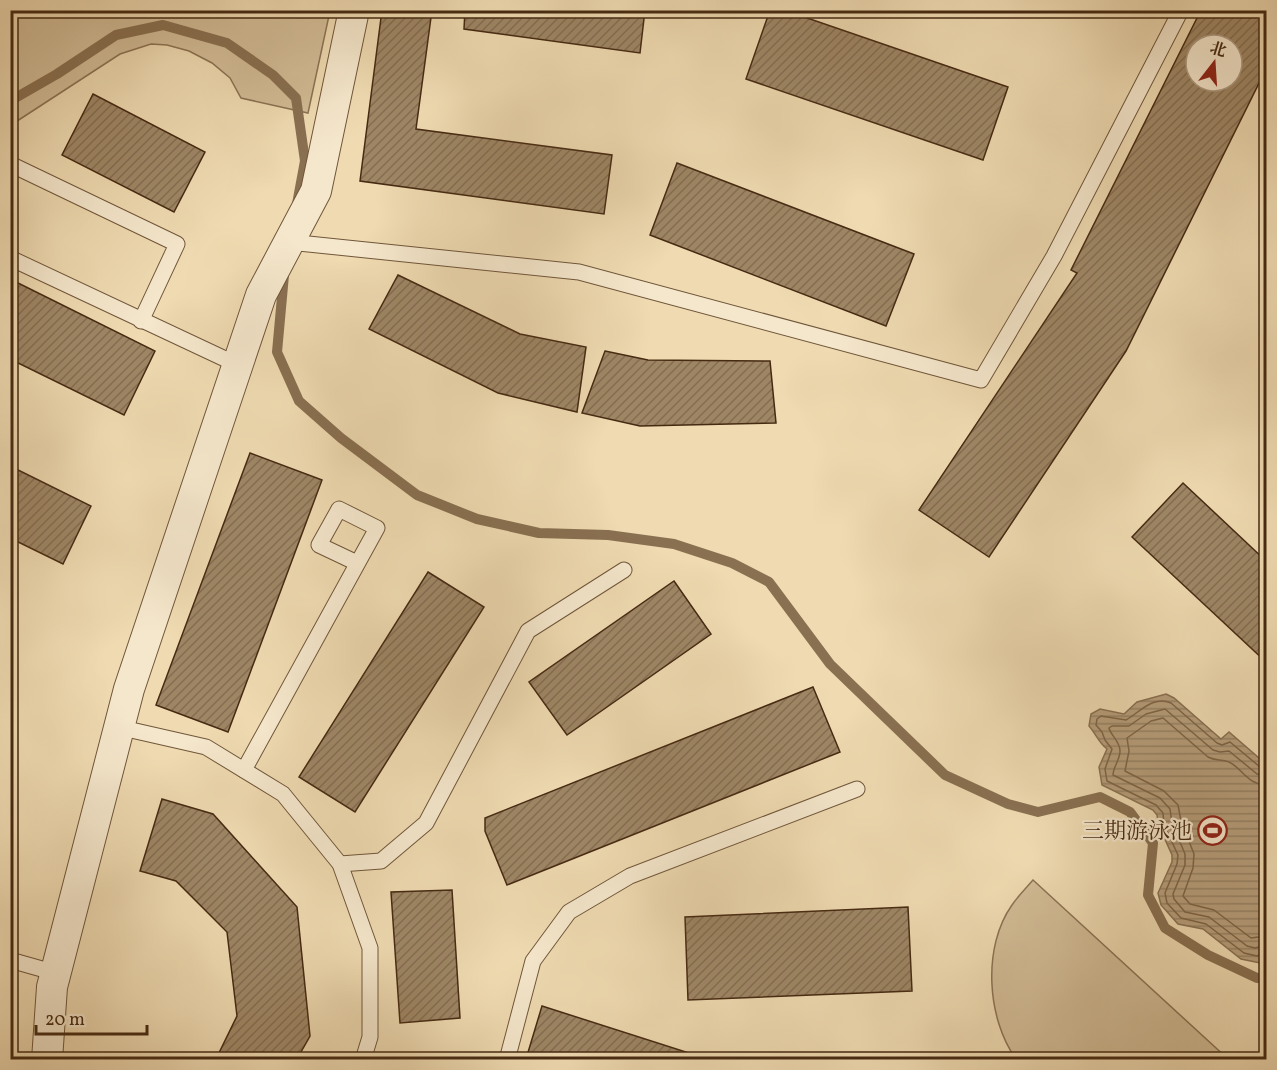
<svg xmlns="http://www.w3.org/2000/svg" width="1277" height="1070" font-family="Vollkorn,'Noto Serif SC',serif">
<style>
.grass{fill:#d2bc96;stroke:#8c7354;stroke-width:1.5}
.water{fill:url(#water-rules);stroke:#897051;stroke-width:1.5}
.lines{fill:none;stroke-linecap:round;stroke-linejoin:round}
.shore{stroke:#7e6446;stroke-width:1.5}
.stream{stroke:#897051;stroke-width:10}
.building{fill:url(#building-hatch);stroke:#462a12;stroke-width:1.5;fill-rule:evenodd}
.lane-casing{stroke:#70563a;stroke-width:17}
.street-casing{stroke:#70563a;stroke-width:32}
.lane{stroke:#f5e7cc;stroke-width:15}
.street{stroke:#f5e7cc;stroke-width:30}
.labels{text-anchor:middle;stroke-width:4.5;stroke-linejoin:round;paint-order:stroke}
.poi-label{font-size:22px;fill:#462a12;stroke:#f5e7cc;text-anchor:end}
</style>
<defs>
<pattern id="water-rules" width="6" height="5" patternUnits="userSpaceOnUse" patternTransform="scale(1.5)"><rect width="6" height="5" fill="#b69e7b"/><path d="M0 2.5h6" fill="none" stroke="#968163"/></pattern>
<pattern id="building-hatch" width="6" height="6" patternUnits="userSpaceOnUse" patternTransform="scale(1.5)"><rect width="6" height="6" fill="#9e8665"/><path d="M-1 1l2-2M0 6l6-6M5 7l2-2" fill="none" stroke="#836e52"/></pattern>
</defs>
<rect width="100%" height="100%" fill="#efdab1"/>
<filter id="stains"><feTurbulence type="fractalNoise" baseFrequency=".00333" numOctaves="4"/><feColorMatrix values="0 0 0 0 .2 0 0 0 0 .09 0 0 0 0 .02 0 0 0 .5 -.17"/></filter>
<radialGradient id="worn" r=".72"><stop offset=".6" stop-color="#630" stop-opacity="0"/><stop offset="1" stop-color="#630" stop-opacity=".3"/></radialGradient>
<g class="grass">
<path d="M11,10H330V11L308,113L241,98L230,78L212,63L189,51L167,45L151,44L120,54L11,125Z"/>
<path d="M1033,880L1228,1059H1016C987,1019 982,947 1012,905C1018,896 1026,888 1033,880Z"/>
</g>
<path class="water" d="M1166,694L1174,698L1221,739L1229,732L1266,764V955L1260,963L1241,959L1203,929L1178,924L1161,905L1158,893L1172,862V855L1159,826L1157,815L1153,810L1102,785L1099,767L1107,749C1099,743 1096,734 1089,726L1091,714L1100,709L1124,714L1137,702Z"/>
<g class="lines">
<g class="shore">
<path d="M1266,768L1260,767L1230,742L1222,745L1217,743L1171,703C1153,695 1140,712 1126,720L1101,716L1097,719L1096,725L1102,732L1105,740L1112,749L1105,769L1107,781L1156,805L1163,813L1164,825L1178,855L1177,864L1165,893L1167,903L1181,918L1206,924L1244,953L1257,956L1266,952"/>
<path d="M1266,776L1257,774L1229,751L1220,752L1213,750L1165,709L1146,714L1129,726H1112L1109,728C1111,736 1120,741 1120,751C1120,760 1113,767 1113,775L1160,798L1170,809L1172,823L1185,854V865L1173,894L1174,899L1185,912L1209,917L1247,946L1255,948L1266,945"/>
<path d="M1266,785C1245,784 1240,764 1226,761C1220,759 1215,761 1208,757L1163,718L1151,721L1127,738L1129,751L1125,771L1164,791L1178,805L1181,821L1194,854L1193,868L1183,896L1190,904L1214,910L1251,938L1266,936"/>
</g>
<g class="stream">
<path d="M10,101L57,74L116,35L163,25L227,43L273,75L296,98L305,161L297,204"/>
<path d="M284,275L277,352L299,401L341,438L417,495L477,519L539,533L608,535L674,544L732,563L769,582L830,664L945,775L1008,804L1038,812L1100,797L1130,812L1153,843L1148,895L1165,928L1208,955L1257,978H1266"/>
</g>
</g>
<g class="building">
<path d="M382,10H432L416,129L612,155L604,214L360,181Z"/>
<path d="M465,10H645L640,53L464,29Z"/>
<path d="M770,10H784L1008,87L983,160L746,79Z"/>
<path d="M1201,10H1266V69L1126,351L989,557L919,510L1077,273L1071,270ZM1196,45H1232V81H1196Z"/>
<path d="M93,94L205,152L174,212L62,155Z"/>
<path d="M677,163L914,254L886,326L650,235Z"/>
<path d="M398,275L520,334L586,347L577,412L498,393L369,329Z"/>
<path d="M10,279L155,351L124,415L10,359Z"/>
<path d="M605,351L648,360L770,361L776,423L640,426L582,413Z"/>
<path d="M250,453L322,480L228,732L156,705Z"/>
<path d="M10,466L91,506L63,564L10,538Z"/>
<path d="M1183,483L1266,561V662L1132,537Z"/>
<path d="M428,572L484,607L355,812L299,777Z"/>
<path d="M674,581L711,634L567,735L529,682Z"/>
<path d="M813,687L840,752L507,885L485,831V818Z"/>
<path d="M162,799L213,814L297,907L310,1036L297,1059H216L237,1016L227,932L176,881L140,871Z"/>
<path d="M452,890L460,1018L400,1023L391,892Z"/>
<path d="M908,907L912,991L688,1000L685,917Z"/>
<path d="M542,1006L689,1053L688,1059H526Z"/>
</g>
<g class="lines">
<defs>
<g id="lane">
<path d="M10,164L177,244L141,321"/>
<path d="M289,242L579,272L981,380L1054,256L1181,10"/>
<path d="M10,258L238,365"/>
<path d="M118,727L206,747L283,794L340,864L370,948V1037L363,1060"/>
<path d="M244,770L377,528L339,509L319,545L357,563"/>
<path d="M340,864L381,861L426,823L528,631L624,570"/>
<path d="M10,960L56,973"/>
<path d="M507,1060L533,961L569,912L630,876L857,789"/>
</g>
<path id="street" d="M47,1060L52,987L129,689L261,295L316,191L354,10"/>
</defs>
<use href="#lane" class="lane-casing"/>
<use href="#street" class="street-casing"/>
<use href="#lane" class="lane"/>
<use href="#street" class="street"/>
</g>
<defs>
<symbol id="stadium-ring" viewBox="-11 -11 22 22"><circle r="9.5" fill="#f5e7cc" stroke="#8f2418" stroke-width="1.5"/><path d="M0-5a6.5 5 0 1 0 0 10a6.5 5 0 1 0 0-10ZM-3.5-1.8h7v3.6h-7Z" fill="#8f2418"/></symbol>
</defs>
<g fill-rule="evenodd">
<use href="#stadium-ring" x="1196" y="814" width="33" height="33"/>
</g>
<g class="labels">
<g class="poi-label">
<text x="1192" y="838">三期游泳池</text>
</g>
</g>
<rect width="1277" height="1070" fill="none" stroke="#efdab1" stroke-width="36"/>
<rect x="12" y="12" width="1253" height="1046" fill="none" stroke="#462a12" stroke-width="3"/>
<rect x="18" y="18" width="1241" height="1034" fill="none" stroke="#462a12" stroke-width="1.5"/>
<g transform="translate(1214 63) rotate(17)"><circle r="28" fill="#f5e7cc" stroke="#af9b82" stroke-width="1.5"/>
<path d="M0-4.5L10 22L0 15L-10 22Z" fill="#8f2418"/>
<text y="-9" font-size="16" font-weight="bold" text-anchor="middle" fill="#462a12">北</text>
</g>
<path d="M36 1025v9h111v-9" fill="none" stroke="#462a12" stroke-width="3"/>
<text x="45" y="1025" font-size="18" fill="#462a12" stroke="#f5e7cc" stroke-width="4.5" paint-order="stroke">20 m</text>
<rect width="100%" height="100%" filter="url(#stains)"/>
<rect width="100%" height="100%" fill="url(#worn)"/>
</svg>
